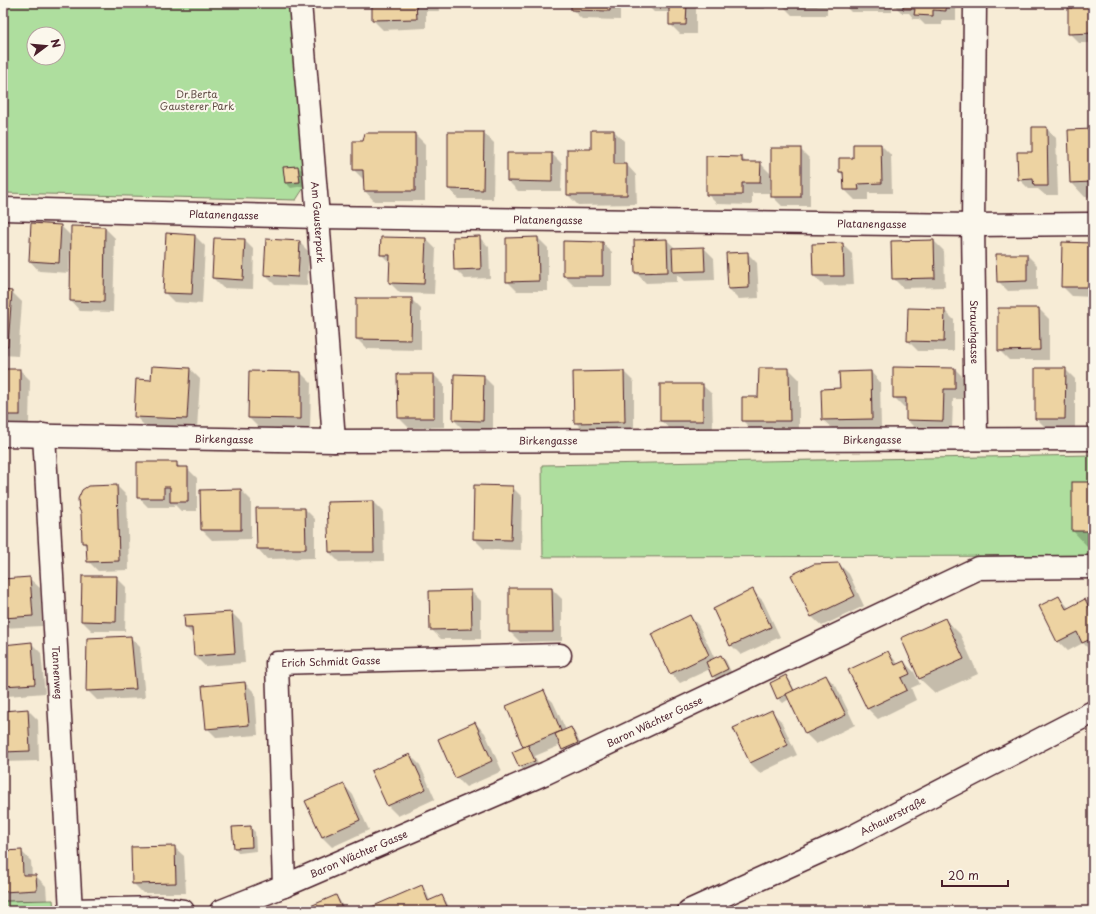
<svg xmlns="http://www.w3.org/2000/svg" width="1096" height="914" font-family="'Playpen Sans',sans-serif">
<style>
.green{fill:#aede9e;stroke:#7c7e64;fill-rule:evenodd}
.shadow{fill:#0003}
.building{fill:#edd3a2;stroke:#4a1f2b}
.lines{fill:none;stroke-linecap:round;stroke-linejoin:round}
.minor-casing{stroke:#4a1f2b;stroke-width:25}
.tertiary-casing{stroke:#4a1f2b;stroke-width:25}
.minor{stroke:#fbf7ec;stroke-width:22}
.tertiary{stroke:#fbf7ec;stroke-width:22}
.labels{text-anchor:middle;stroke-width:4;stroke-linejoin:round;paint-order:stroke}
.park-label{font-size:10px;fill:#634f48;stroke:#fbf7ec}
.street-label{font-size:10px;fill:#4a1f2b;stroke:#fbf7ec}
</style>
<rect width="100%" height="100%" fill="#f7ecd6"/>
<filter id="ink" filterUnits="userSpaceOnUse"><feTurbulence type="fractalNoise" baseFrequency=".025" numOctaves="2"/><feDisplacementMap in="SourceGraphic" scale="8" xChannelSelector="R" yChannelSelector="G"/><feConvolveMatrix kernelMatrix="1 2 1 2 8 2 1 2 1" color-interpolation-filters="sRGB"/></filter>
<g filter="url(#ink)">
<g class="green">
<path d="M3,3H294L307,183L296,200L3,193ZM34,34H58V58H34Z"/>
<path d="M1093,455V556L543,557L542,465Z"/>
<path d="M53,900L54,911H3V901Z"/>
</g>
<g class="shadow">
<path d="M373,3H438L439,11H426V28L383,30L373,20Z"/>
<path d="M572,3H620V20L582,19L572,10Z"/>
<path d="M645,3H696V34H680L670,24V12H654Z"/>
<path d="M721,3H765V9H727Z"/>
<path d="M782,3H827V15H792L782,5Z"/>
<path d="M842,3H892V12H851Z"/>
<path d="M892,3H956V20H942V25H925L919,19H914L909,13H902Z"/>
<path d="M1073,3H1093V43H1079L1069,33Z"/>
<path d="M1046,128L1056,138L1058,195H1045L1038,189H1029L1019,179Z"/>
<path d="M1093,130V197H1085L1071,182Z"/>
<path d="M614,131L624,141V165H627L636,175L637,204L578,205L568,195L592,150Z"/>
<path d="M484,133L494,143L493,199H458L449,189Z"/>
<path d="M415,134L425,144V201H374L365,191L364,180L354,170L364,142Z"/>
<path d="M881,145L891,155L892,193H868V200H855L845,190L844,176L840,172L855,159Z"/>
<path d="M800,149L810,159V206H782L772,196V179H770V193H752V205L717,204L707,194L742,158L747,163H760L772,175Z"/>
<path d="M552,154L562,164L561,191H518L508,181Z"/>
<path d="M298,167L303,171L304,186L291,188L286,183Z"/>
<path d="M32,224L61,226L72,237V227L105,228L115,238L113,312L80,311L71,301L72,251H70L69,273L39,271L30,261Z"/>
<path d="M195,236L205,246L202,304L174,302L164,292Z"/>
<path d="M479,237L489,247L490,278L465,279L455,269Z"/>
<path d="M538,238L548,248V291H517L507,281V239Z"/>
<path d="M426,239L436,249L434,294L400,293L390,283L391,264L381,254Z"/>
<path d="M244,240L254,250L253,289L223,288L213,278Z"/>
<path d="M667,240L676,249L704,248L714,258L715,280L684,281L677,274V282L646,283L636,273Z"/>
<path d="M934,241L944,251L945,287L903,288L893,278Z"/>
<path d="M299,242L309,252L307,286L275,285L265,275Z"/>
<path d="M602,243L612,252V286H574L564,276Z"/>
<path d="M842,244L852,254L854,285L824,286L814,276L813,245Z"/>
<path d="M1092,244L1093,245V297L1072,296L1062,286Z"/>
<path d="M747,253L757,263L759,298L739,299L729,289Z"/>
<path d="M1027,255L1037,265V290L1008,291L998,281Z"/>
<path d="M3,291L12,292L22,302L18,356L3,355Z"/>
<path d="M357,299H411L421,309V350L367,349L357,339Z"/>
<path d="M1039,309L1049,319V360H1009L999,350Z"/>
<path d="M944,310L954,320V351H918L908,341Z"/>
<path d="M153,367L190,369L200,379L197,429L145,426L135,416L152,381Z"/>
<path d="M894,368L955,369L965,379V399H953L952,430H917L907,420V407H904L894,397Z"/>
<path d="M760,369H789L799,379V430L753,431L743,421L759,398Z"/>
<path d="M1065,369L1075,379V428H1046L1036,418Z"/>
<path d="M3,370H20L30,380L29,424H3Z"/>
<path d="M250,372L301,373L311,383L310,429L259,428L249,418Z"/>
<path d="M624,372L634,382V432H585L575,422Z"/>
<path d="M871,372L880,382L881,428L833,429L823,420L841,389Z"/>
<path d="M434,375L444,385V427L409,428L399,418Z"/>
<path d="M483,376L493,386V430H464L454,420Z"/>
<path d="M702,385L712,394L713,430H671L661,421Z"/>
<path d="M176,463L181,468H187L197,478V511H181L174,504V507H148L138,497Z"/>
<path d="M1093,483V546H1087L1073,531Z"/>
<path d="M117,486L127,496L129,570L98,571L88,561L87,547L83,543Z"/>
<path d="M512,487L522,497L521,550L484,549L474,539Z"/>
<path d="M241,490L251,500V539L212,540L202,530Z"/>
<path d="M373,502L383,512L384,561L339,562L329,552Z"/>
<path d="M305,509L315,519V558L267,559L258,549Z"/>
<path d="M839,564L849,574L864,606L822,626L812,617Z"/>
<path d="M116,577L126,587L125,631H92L82,621Z"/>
<path d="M30,579L40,588L42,626L3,628V580Z"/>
<path d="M552,589L562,599V641L520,642L510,632Z"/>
<path d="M471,591L481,601V639H441L431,629Z"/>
<path d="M753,591L763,601L780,637L741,655L731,645Z"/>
<path d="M1059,597L1069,608L1085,601L1093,608V653L1083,643L1068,651L1058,641Z"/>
<path d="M232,613L242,623L245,663L205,666L195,656L193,635L186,628L185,616Z"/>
<path d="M690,616L699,626L715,659L721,656L726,661L732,674L718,681L713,676L710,669L680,683L671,673Z"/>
<path d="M945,619L960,634L978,674L935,693L920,679L902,639Z"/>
<path d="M130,637L140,647L145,698L97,700L87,690Z"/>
<path d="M31,643L41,653L45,693L8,696L3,691V646Z"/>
<path d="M888,652L899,665L904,662L914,672L920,684L911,688L916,700L878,719L868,709L849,671Z"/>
<path d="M785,676L790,681L795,691L826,676L836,686L855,725L816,744L806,734L789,699L783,703L778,698Z"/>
<path d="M245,683L255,693L258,735L217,738L207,728Z"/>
<path d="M543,692L553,702L566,730L571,728L575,733L582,747L567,754L563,749L561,745L535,756L539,765L525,771L520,767L525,748L507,707Z"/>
<path d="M28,710L38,720L39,761L3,762V712Z"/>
<path d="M771,711L781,721L797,755L760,773L750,763Z"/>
<path d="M475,723L485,733L502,771L466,787L456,777Z"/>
<path d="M410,755L420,765L435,799L398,816L388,806L373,772Z"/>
<path d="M344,785L353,795L369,830L332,847L322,837L307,801Z"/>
<path d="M250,827L255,832L256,851L239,853L235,848Z"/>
<path d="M174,847L184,856L186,893H143L133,883Z"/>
<path d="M21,851L31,861L32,876H36L46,886L47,900L3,902V852Z"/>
<path d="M421,886L426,891L430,901L441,896L446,901L451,911H365Z"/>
<path d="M336,896L340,901L345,911H302Z"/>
</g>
<g class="building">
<path d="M372,3H416L417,19L372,20Z"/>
<path d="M571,3H610V11L571,10Z"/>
<path d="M666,3H687L686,25H669V3Z"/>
<rect x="781" y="3" width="36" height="2"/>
<path d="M891,3H946V11L933,10V16L914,15L915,9H903V4Z"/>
<path d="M1072,3H1093V33L1068,34V8H1072Z"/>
<path d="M1032,127H1047L1048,186H1034L1033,179L1018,180L1017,152H1032Z"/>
<path d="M1093,129V186L1092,182L1070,183L1068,130Z"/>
<path d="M591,130H614V164H627V195H567V149H591Z"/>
<path d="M448,132H484L483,190L448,189Z"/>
<path d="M365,133H415V191H364L363,170H353V141H363Z"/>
<path d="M853,144H881L882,183L858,184L859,190H844L843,172H839V158H853Z"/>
<rect x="771" y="148" width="30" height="49"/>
<path d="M507,153H552V182L507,181Z"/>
<path d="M706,156L742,157V162H761L760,183H742V195H706Z"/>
<path d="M298,166L300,182L285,183L283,167Z"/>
<path d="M31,223L61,225L59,263L29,261Z"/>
<path d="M71,226L105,227L104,302L70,301Z"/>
<path d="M166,233L195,235L192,294L163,293Z"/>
<path d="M480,236L481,269L454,270L453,237Z"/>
<path d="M381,237L426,238L424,284L389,283L390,255H380Z"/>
<path d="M538,237L539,281L506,282V238Z"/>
<path d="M214,238L245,239L243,280L212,278Z"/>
<path d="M266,239L300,241L298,277L264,275Z"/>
<path d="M667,239L668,272L635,273L634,240Z"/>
<path d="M934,240L935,278L892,279L891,241Z"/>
<path d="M563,241L603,242V276H563Z"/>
<path d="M1062,242L1092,243V287H1061Z"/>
<path d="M843,243L844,276H813L812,244Z"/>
<path d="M704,247L705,271L673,272L672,248Z"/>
<path d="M748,252L749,288L728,289L726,253Z"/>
<path d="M996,254H1027V281L997,282Z"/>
<path d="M3,290L12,291L8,346H3Z"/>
<path d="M356,298H412L411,340L356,339Z"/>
<path d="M908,308L945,309L944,342L907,341Z"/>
<path d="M998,308H1039L1040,350L998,351Z"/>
<path d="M152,366L190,368L187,419L134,417L136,379L151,380Z"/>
<path d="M893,367L955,368V389H944L943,421L906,420V398H893Z"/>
<path d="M759,368H789L790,421H742V397H758Z"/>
<path d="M1035,368H1066L1065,419H1035Z"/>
<rect x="3" y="369" width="17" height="46"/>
<path d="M249,371L301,372V419L248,418Z"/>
<path d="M624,371L625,422L574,423L573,372Z"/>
<path d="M871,371L872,419L822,420L821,389L840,388L839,372Z"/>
<path d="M397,374H434V418H398Z"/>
<path d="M454,374L484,375L483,421L453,420Z"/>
<rect x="660" y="384" width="43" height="37"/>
<path d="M137,462H177V467H188V502H170V487H164V498H137Z"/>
<rect x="1072" y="482" width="21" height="49"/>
<path d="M117,485L119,561L87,562L86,543H82L81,513L79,509L78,499L82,490L88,486Z"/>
<path d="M474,485L513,486L511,540L473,539Z"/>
<path d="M241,489V530H201L200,490Z"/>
<path d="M373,501L374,552H329L327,502Z"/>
<path d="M256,508H305L306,549H257Z"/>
<path d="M839,563L855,596L811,617L791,575L814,564Z"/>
<path d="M82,576H117L116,622L81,621Z"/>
<path d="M30,577L33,616L3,618V579Z"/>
<path d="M509,588H552L553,632H509Z"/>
<path d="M753,589L771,627L730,646L713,609Z"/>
<path d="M471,590L472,629L430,630L429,591Z"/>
<path d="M1059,596L1066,609L1085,599L1093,615V638L1082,643L1077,632L1057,642L1039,606Z"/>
<path d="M232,612L235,653L194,656L192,628H185L184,615Z"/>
<path d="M690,615L709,655L670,674L651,634Z"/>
<path d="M945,618L964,659L919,679L901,638Z"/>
<path d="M131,636L136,689L86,691L87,638Z"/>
<path d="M32,642L35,684L3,686V645Z"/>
<path d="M888,651L895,665L904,661L910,674L901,678L907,690L867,709L848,670Z"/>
<path d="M721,655L728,669L712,677L706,662Z"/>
<path d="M786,675L794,691L777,699L770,683Z"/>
<path d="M826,675L846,715L805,734L786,694Z"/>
<path d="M245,682L249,725L206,729L202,686Z"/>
<path d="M544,690L561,731L523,747L506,706Z"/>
<path d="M28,709L30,751L3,752V711Z"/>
<path d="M772,710L788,745L750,763L733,728Z"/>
<path d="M475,722L492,761L455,778L438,739Z"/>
<path d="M571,727L578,743L562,750L555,734Z"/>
<path d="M528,745L535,761L519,767L512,752Z"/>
<path d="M410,754L426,789L387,806L371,771Z"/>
<path d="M344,784L360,820L322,837L305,801Z"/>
<path d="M251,826L252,847L234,848L232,827Z"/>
<path d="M175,846L176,883L132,884L131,847Z"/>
<path d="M22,850L23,875H36L37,890L3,892V851Z"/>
<path d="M422,885L428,901L442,895L449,911H362Z"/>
<path d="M336,895L343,911H299Z"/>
</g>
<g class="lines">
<defs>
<g id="minor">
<path id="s1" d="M300,3L318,217L334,441"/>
<path id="s2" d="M975,3L973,225L976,439"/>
<path id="s3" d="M3,209L318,217L973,225L1093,224"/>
<path id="s4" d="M3,435L334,441L1093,439"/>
<path id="s5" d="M44,435L71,911"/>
<path id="s6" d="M284,886L277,663L560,655"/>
<path d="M71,910L161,908L183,911"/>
<path id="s7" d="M221,911L284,886L546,773L978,568L1093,567"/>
</g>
<g id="tertiary">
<path id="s8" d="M689,911L848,839L1093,712"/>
</g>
</defs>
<use href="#minor" class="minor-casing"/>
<use href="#tertiary" class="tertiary-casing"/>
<use href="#minor" class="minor"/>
<use href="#tertiary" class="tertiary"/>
</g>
</g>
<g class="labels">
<g class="park-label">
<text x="197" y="98">Dr.Berta<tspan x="197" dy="12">Gausterer Park</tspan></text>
</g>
<g class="street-label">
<text dy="4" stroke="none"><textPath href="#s3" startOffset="221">Platanengasse</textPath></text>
<text dy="4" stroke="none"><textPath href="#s3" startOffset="545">Platanengasse</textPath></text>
<text dy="4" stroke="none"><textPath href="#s1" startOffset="220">Am Gausterpark</textPath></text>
<text dy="4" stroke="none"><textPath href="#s3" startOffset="869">Platanengasse</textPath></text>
<text dy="4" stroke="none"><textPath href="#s2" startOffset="329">Strauchgasse</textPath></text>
<text dy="4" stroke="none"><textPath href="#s4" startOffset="221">Birkengasse</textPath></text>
<text dy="4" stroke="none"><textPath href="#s4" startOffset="869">Birkengasse</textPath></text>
<text dy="4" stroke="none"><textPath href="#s4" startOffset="545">Birkengasse</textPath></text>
<text dy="4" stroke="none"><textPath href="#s6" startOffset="277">Erich Schmidt Gasse</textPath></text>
<text dy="4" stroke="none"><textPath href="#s5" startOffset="238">Tannenweg</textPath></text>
<text dy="4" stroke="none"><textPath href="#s7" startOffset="473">Baron Wächter Gasse</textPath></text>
<text dy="4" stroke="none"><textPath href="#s8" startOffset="225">Achauerstraße</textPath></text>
<text dy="4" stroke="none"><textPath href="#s7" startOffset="149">Baron Wächter Gasse</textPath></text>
</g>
</g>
<rect width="1096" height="914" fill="none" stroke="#fbf7ec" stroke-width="16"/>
<rect x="8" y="8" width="1080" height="898" fill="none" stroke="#4a1f2b" stroke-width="1.5" filter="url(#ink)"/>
<g transform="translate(46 46) rotate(74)"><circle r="19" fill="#fbf7ec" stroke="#b4a19f"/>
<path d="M0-3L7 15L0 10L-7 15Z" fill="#4a1f2b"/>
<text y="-6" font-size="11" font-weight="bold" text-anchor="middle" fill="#4a1f2b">N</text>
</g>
<path d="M942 880v6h66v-6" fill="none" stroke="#4a1f2b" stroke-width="2"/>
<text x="948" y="880" font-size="12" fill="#4a1f2b" stroke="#fbf7ec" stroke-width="3" paint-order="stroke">20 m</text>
</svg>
